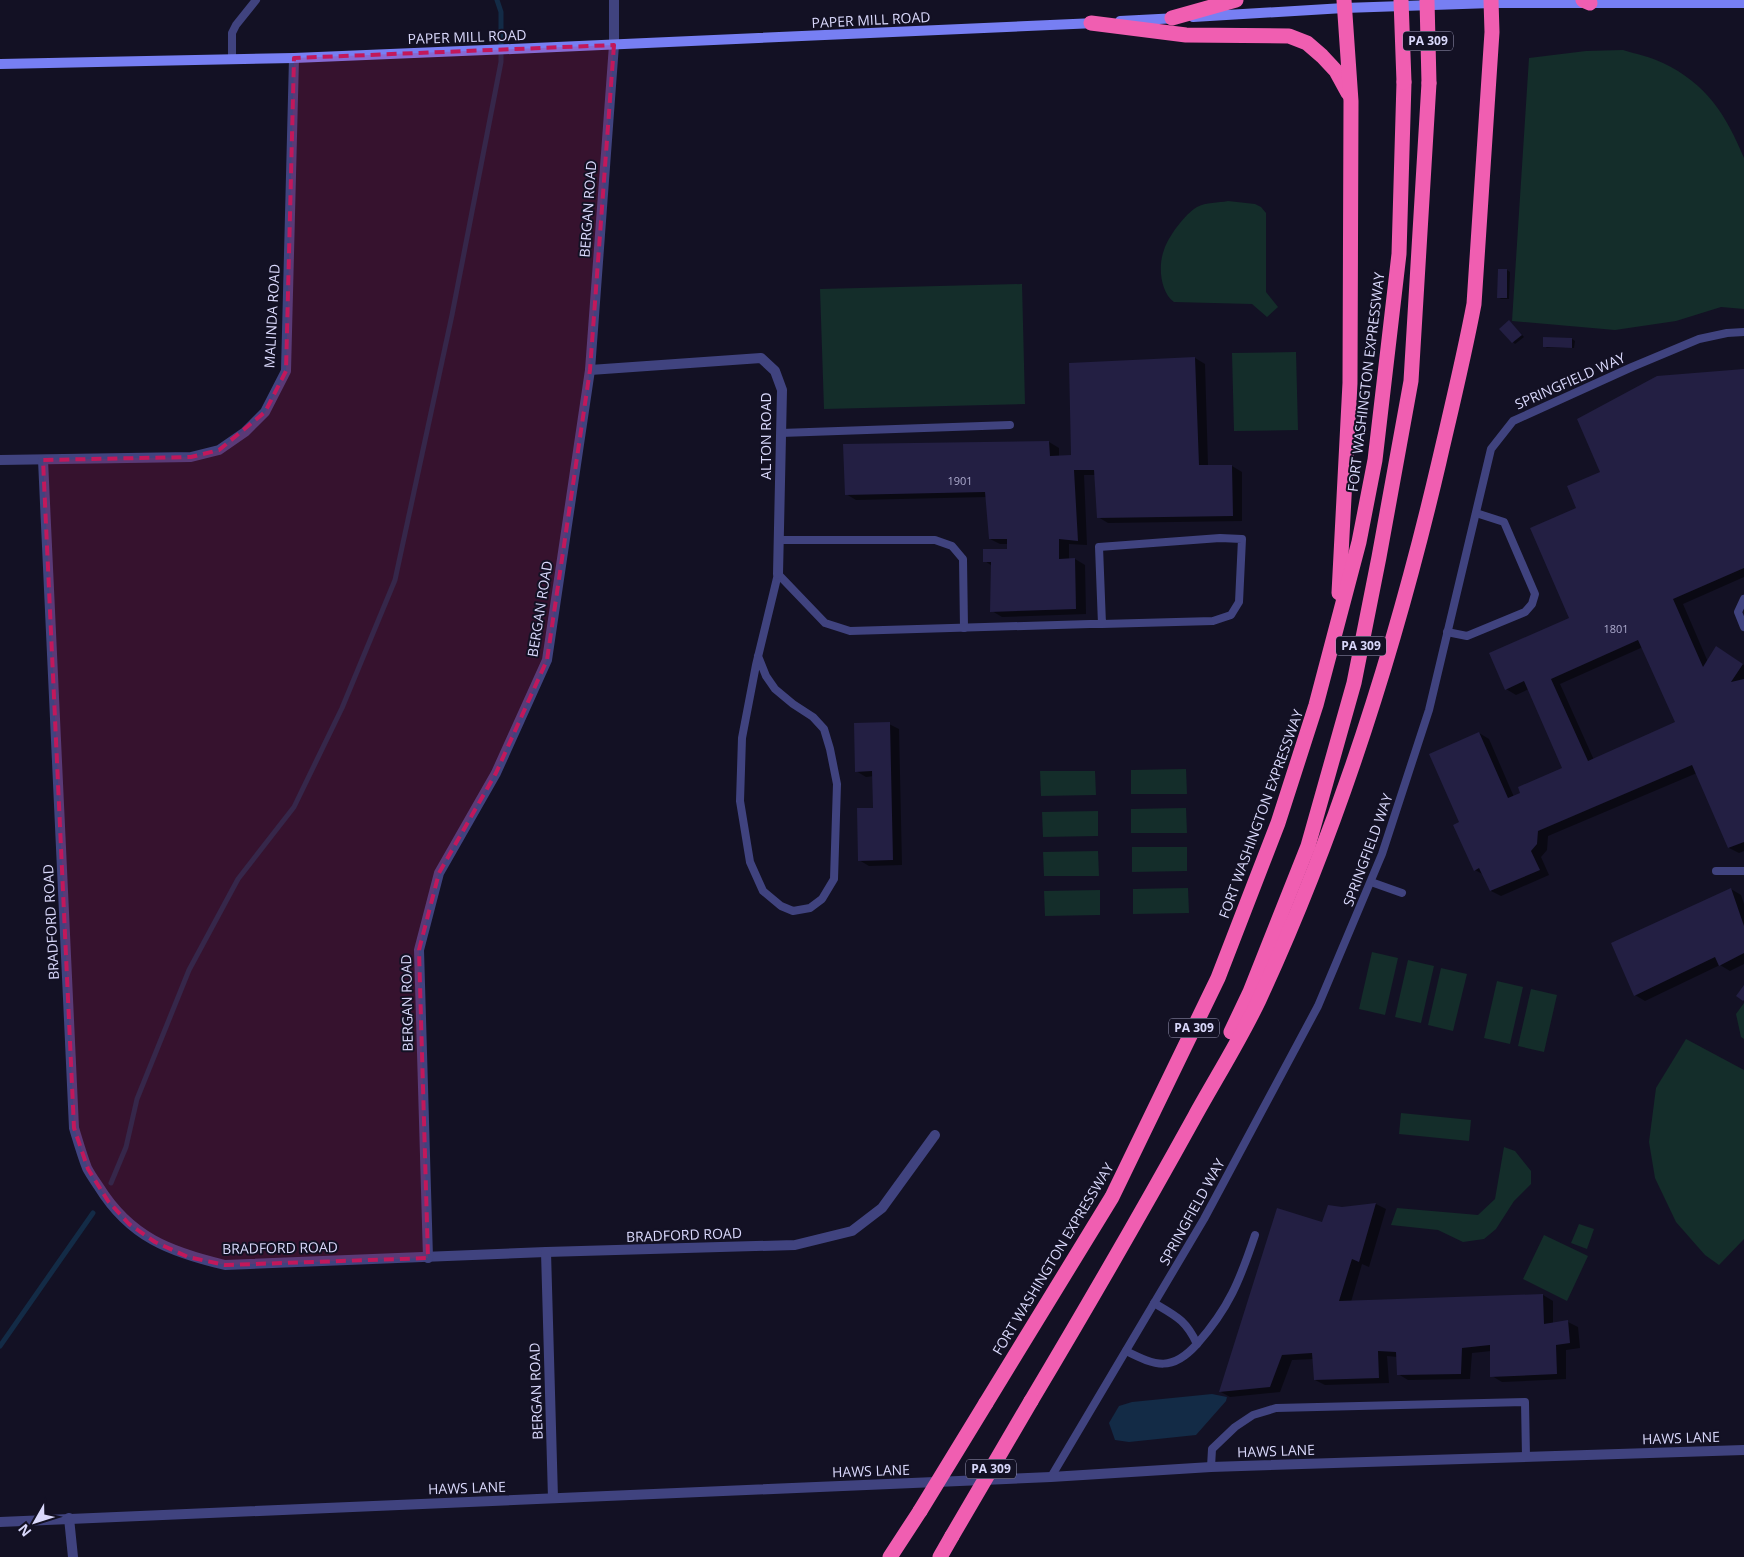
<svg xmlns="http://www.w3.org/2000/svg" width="1744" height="1557" font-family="'Open Sans',sans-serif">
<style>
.green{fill:#142d2a}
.water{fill:#132b46}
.shadow{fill:#0007;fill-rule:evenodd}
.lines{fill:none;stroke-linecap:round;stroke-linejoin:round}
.stream{stroke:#132b46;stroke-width:5}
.building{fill:#231f43;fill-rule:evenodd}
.lane{stroke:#40437f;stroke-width:8}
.street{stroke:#40437f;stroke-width:10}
.secondary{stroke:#777ff3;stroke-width:10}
.highway{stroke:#f05eb1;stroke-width:15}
.highway-bridge{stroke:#f05eb1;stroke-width:15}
.marked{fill:#c2185b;fill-opacity:0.2;stroke:#c2185b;stroke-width:4;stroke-dasharray:10 6;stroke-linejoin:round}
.labels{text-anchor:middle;stroke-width:4;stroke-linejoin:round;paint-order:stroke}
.number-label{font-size:11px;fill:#acaacd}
.shield{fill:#131124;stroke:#9e9cba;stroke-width:1}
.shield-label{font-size:12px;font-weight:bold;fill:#d9d8fb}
.street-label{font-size:14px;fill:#d9d8fb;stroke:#131124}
</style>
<rect width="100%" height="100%" fill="#131124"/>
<g class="green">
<path d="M1623,50C1636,54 1651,57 1663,63C1707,84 1726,115 1744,158V309L1721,307L1676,321L1615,330L1512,321L1529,58L1586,51Z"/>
<path d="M1228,201L1255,204L1261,207L1266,213V292L1278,307L1267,317L1252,304L1174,302C1160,292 1158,265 1164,250C1168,237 1185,214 1197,207C1206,202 1218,203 1228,201Z"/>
<path d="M1022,284L1025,404L824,409L820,289Z"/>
<path d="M1296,352L1298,430L1234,431L1232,353Z"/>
<path d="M1186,769L1187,794H1131V770Z"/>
<path d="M1040,771H1095L1096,795L1041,796Z"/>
<path d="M1186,808L1187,833H1131V809Z"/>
<path d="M1098,811V836L1043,837L1042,812Z"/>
<path d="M1132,847H1187V871L1132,872Z"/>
<path d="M1098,851L1099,876H1044L1043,852Z"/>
<path d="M1188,888L1189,913L1133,914V889Z"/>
<path d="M1100,890V915L1045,916L1044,891Z"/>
<path d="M1372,952L1398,958L1385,1015L1359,1009Z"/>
<path d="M1408,960L1434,966L1421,1023L1395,1017Z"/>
<path d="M1441,968L1467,974L1453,1031L1428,1025Z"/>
<path d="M1497,981L1523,987L1510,1044L1484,1038Z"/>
<path d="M1531,989L1557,995L1544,1052L1518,1046Z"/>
<path d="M1744,1003V1039L1741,1037L1736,1014Z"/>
<path d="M1686,1039L1744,1070V1239L1719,1265L1705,1255L1676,1222L1655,1178L1649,1142L1656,1088Z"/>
<path d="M1401,1113L1471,1120L1469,1141L1399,1134Z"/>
<path d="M1504,1147L1515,1151L1531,1171V1184L1514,1201L1496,1229L1484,1239L1463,1242L1438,1230L1391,1225L1397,1208L1478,1215L1495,1199Z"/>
<path d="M1579,1224L1594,1229L1587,1249L1571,1243Z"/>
<path d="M1544,1235L1588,1256L1567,1301L1523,1279Z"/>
</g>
<path class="water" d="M1212,1394L1227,1397L1226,1401L1196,1435L1129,1442L1115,1440L1109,1423L1119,1406L1132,1402Z"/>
<g class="shadow">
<path d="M1507,270L1510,272L1509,299H1501L1498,297Z"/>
<path d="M1509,321L1524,337L1515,344L1513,342Z"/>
<path d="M1572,339L1575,341L1574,348H1547L1544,346Z"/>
<path d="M1195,358L1205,364L1208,466H1232L1242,472V521L1108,523L1098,517L1096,475H1084L1087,545L1069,544V559H1075L1085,565L1086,614L1002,617L992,611V566L985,561L1008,550V544H1000L990,539L987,497L856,500L846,494L1049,442L1059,448V457L1072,456Z"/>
<path d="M1744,370V577L1683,604L1708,662L1726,653L1744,665V851L1739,853L1729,848L1697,773L1548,836L1547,850L1541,857L1549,875L1501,896L1491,891L1484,875L1475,870L1460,823L1479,733L1489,739L1514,797L1564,769L1529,689L1516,695L1506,689L1571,619L1578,509L1602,472ZM1643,647L1677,722L1594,760L1560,684Z"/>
<path d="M889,724L899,729L902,865L869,866L859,860L874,809V776L866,777L856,771Z"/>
<path d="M1731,889L1741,895L1744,904V964L1730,971L1720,965L1645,1001L1635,995Z"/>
<path d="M1376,1204L1386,1209L1369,1267L1362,1264L1351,1302L1543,1295L1553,1301V1324L1568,1322L1578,1327L1580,1348L1566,1350V1379L1502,1382L1492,1376L1491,1351L1472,1353L1470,1379L1408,1380L1398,1374V1357L1387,1356L1389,1383L1325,1385L1315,1380L1314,1359L1292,1360L1280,1392L1230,1397L1221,1392L1323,1223L1342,1208Z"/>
</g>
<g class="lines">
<g class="stream">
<path d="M111,1183L126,1147L137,1099L189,970L238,879L294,807L342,708L395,580L452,315L501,62V12L497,0"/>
<path d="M0,1346L93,1213"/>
</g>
</g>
<g class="building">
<path d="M1498,269H1507V298H1497Z"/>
<path d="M1509,320L1522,335L1512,343L1499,329Z"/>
<path d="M1543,337L1572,338V348L1543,347Z"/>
<path d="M1195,357L1199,465H1232L1233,516L1097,518L1094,470H1074L1078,541L1059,539V559L1075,558L1076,609L990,612L991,562H983V549H1007V539H989L985,492L845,495L843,444L1049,441L1050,456L1071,455L1069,363Z"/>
<path d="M1744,369V568L1673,599L1703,667L1716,646L1743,664L1731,682L1744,679V842L1728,848L1692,765L1538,831L1537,844L1531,851L1540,870L1490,891L1479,868L1474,871L1453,825L1459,822L1429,754L1479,732L1508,798L1520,793L1518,787L1562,768L1524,681L1505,690L1489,653L1569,618L1530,528L1576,508L1567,486L1600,472L1577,419L1657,376ZM1638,640L1675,722L1588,761L1551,679Z"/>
<path d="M890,722L893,860L858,861L857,808H873L872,771L855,772L854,723Z"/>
<path d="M1731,888L1744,926V953L1719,966L1715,957L1634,996L1611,943Z"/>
<path d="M1744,985V1000L1743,1001L1736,996Z"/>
<path d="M1376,1203L1359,1262L1352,1259L1339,1301L1543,1294L1544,1324L1568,1320L1570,1343L1556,1345L1557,1374L1490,1377V1345L1462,1348L1461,1374L1397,1375L1396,1352L1378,1351L1379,1378L1314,1380L1312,1353L1282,1355L1270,1387L1219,1392L1277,1208L1322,1222L1328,1205L1342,1207Z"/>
</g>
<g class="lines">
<g class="lane">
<path d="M232,59V33L236,25L256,0"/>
<path d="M781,433L1010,425"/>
<path d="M779,540H935L952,546L963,559L964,628"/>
<path d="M778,574L825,623L850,631L1090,624H1102L1213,621L1231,615L1239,602L1242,539L1220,538L1099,547L1102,624"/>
<path d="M1744,599L1738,612L1744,627"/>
<path d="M1447,632L1467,636L1525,612L1532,604L1535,594L1504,522L1476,513"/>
<path d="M758,656L766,676L775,689L793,704L813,717L824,729L830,749L837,784L834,879L822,899L810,908L793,911L781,906L763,891L750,862L740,801L742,738L756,665L778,574"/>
<path d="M1716,871H1744"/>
<path d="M1371,882L1402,893"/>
<path d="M1197,1344C1229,1308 1240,1280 1255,1235"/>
<path d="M1126,1351C1156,1366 1172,1372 1197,1344C1186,1320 1176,1316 1154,1303"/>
<path d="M1211,1467L1212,1449L1235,1427L1253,1415L1276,1408L1525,1402L1526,1457"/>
<path d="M1051,1477L1204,1219L1318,1006L1382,854L1429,710L1491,449L1513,421L1632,367L1699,339L1727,333L1744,332"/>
</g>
<g class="street">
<path d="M590,370L761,358L775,371L782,390L778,574"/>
<path d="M0,460L191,457L219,450L245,432L265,412L286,371L294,58"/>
<path d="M43,460L74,1128C78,1141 82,1155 87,1168C90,1174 95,1181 99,1187C130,1237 170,1252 225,1265L546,1252L795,1245L852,1231L882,1208L935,1135"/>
<path d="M546,1252L553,1498"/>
<path d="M428,1258L419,950L439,873L496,773L547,660L590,370L614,45V0"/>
<path d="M69,1518L73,1557"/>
<path d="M0,1522L1051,1477L1211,1467L1744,1450"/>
</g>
<g class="secondary">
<path d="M1193,17L1344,8L1492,3H1744"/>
<path d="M1120,21L1178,18"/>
<path d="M0,64L294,58L512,49L1096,23"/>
</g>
<g class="highway">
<path d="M1583,0L1590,3"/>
<path d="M1172,18L1236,0"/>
<path d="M1091,23L1186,35L1289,36L1307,43L1322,56L1336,71L1348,93"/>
<path d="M1339,593L1350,383L1351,101L1344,0"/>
<path d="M1231,1032L1250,992L1308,846L1354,683L1379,557L1411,381L1429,83"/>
<path d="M1031,1401C1087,1307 1142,1212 1195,1116C1216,1078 1240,1040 1259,1000C1338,829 1396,646 1439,462C1451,410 1464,357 1474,304L1492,32L1491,0"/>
<path d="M986,1403L1112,1197L1218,978L1278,823L1316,705L1359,542L1375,460L1399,254L1404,82"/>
<path d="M890,1557L920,1511"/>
<path d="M940,1557L952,1536"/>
</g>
<g class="highway-bridge">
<path d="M1401,0L1404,82"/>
<path d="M1427,0L1429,83"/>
<path d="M920,1511L986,1403"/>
<path d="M952,1536L1031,1401"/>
</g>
</g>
<path class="marked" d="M614,45L590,370L547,660L496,773L439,873L419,950L428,1258L225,1265L188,1257L155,1242L129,1224L108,1201L88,1169L74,1128L43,460L191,457L219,450L265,412L286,371L294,58Z"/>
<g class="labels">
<g class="number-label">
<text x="960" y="485">1901</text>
<text x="1616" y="633">1801</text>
</g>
<g class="shield">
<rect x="1403" y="31.5" width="50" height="19" rx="4"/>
<rect x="1336" y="636.5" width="50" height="19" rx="4"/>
<rect x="1169" y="1018.5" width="50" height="19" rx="4"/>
<rect x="966" y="1459.5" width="50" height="19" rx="4"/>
</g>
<g class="shield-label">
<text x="1428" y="45">PA 309</text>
<text x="1361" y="650">PA 309</text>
<text x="1194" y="1032">PA 309</text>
<text x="991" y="1473">PA 309</text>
</g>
<g class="street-label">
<text transform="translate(871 20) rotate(-3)" y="5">PAPER MILL ROAD</text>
<text transform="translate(467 37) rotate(-2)" y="5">PAPER MILL ROAD</text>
<text transform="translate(588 209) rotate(-86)" y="5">BERGAN ROAD</text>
<text transform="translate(272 316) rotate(-87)" y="5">MALINDA ROAD</text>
<text transform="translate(1570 381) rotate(-24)" y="5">SPRINGFIELD WAY</text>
<text transform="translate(1366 382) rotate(-83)" y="5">FORT WASHINGTON EXPRESSWAY</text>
<text transform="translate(766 436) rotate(-90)" y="5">ALTON ROAD</text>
<text transform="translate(540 609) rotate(-81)" y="5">BERGAN ROAD</text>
<text transform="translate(1261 814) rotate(-70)" y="5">FORT WASHINGTON EXPRESSWAY</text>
<text transform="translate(1368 850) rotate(-70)" y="5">SPRINGFIELD WAY</text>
<text transform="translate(51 922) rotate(-93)" y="5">BRADFORD ROAD</text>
<text transform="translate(407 1003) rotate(-91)" y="5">BERGAN ROAD</text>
<text transform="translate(1192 1212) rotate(-61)" y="5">SPRINGFIELD WAY</text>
<text transform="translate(684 1235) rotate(-2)" y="5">BRADFORD ROAD</text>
<text transform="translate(280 1248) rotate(-1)" y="5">BRADFORD ROAD</text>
<text transform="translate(1053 1259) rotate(-59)" y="5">FORT WASHINGTON EXPRESSWAY</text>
<text transform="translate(536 1391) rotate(-92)" y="5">BERGAN ROAD</text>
<text transform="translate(1681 1438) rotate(-2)" y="5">HAWS LANE</text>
<text transform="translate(1276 1451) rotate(-2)" y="5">HAWS LANE</text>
<text transform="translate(871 1471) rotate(-2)" y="5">HAWS LANE</text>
<text transform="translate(467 1488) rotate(-2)" y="5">HAWS LANE</text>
</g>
</g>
<g transform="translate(35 1522) rotate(231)" stroke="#131124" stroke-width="4" paint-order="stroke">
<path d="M0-4L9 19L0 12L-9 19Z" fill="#d9d8fb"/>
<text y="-8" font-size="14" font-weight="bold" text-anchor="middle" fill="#d9d8fb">N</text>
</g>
</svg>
